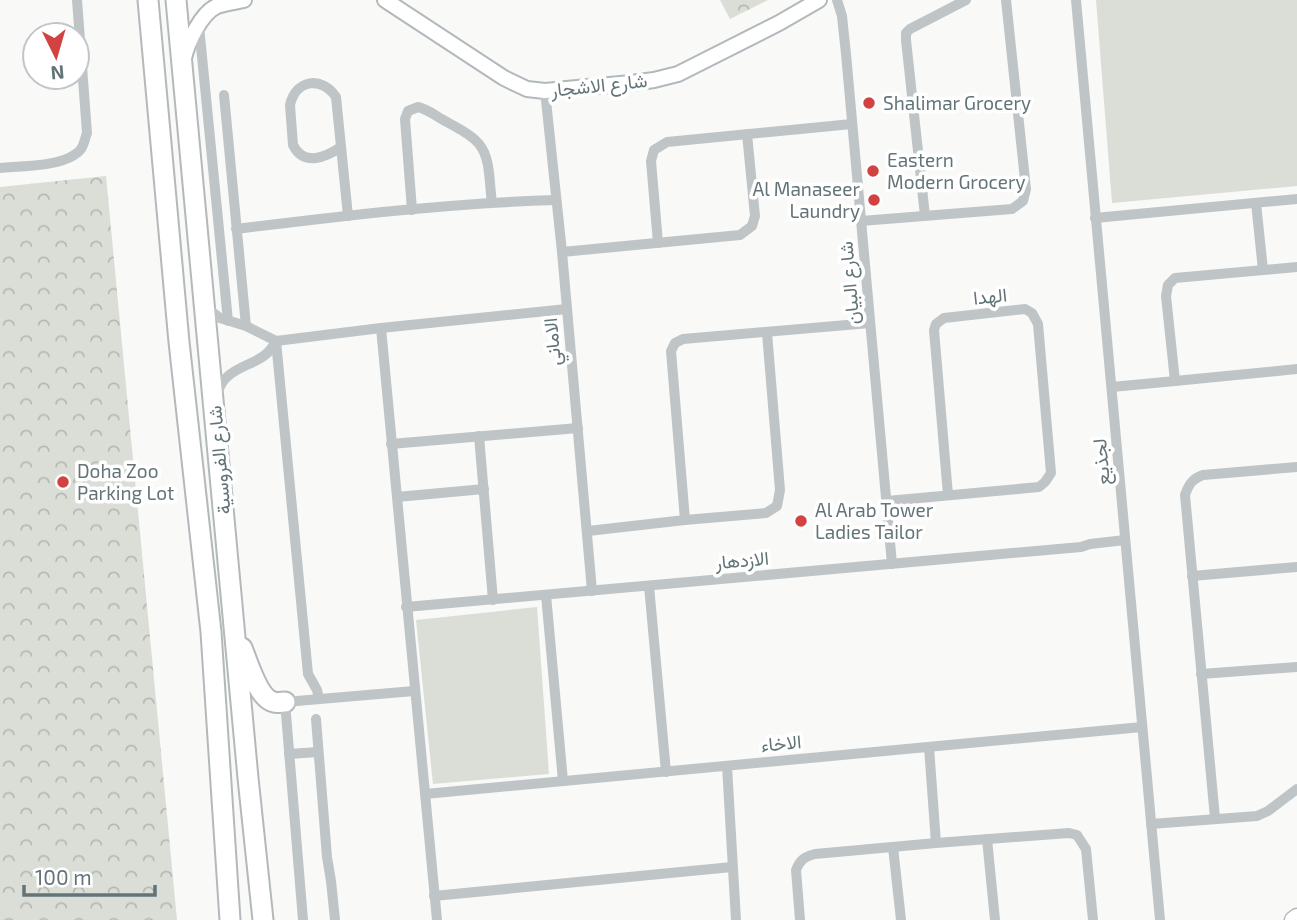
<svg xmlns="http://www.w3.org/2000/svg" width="1297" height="920" font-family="'Exo 2',Vazirmatn,sans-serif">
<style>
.grass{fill:#dbded7}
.forest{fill:url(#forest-crowns)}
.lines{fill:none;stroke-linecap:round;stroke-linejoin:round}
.secondary-casing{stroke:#b2b9bc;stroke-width:18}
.primary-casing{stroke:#b3b9bb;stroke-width:19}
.highway-casing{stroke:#b3b9ba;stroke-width:23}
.street{stroke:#bfc5c7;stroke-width:10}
.secondary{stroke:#fff;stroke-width:14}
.primary{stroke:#fff;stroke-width:16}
.highway{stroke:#fff;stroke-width:19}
.poi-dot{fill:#d04341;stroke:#fff;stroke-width:2.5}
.labels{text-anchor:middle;stroke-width:7;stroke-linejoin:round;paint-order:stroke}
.street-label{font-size:19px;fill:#637479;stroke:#fff}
.poi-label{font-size:19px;fill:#637479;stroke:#fff;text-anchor:start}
</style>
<defs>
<pattern id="forest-crowns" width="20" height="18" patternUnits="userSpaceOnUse" patternTransform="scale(1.75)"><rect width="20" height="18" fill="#dbded7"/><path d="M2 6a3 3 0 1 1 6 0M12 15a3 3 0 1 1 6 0" fill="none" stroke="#b5b9b3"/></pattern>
</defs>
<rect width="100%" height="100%" fill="#f9f9f8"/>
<g class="grass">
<path d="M1096,0H1297V186L1112,203Z"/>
<path d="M537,607L549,774L433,784L416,620Z"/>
</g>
<g class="forest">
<path d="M720,0H768L730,19Z"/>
<path d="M106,176L177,920H0V187Z"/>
</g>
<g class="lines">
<defs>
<g id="secondary">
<path d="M385,0L504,78L527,89L545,91L631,83L654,80L678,74L779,23L819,0"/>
<path d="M184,58C188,42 201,13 217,6C225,3 235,2 244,0"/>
</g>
<path id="primary" d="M1293,920L1297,917"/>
<g id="highway">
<path d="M148,0L179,342L211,632L230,920"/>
<path d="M176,0L248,778L263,920"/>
<path d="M242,648C248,662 258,699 274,702C277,703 282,702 285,702"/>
</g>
</defs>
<use href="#secondary" class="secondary-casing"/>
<use href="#primary" class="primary-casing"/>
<use href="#highway" class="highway-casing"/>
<g class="street">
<path d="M837,0L842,16L846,54L892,564"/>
<path d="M1076,0L1160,920"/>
<path d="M199,26L228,321"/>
<path d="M545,91L562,252L592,591"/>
<path d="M224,95L246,326"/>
<path d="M341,147C326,157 304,167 293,145L290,105C296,79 322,76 336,97L348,216"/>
<path d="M0,168C21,166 67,167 81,149C84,145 85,138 87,133L77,0"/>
<path d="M1256,203L1263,270"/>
<path d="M412,210L405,119L408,111L418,107C428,109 437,117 447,122C457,128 471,134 479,144C491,158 489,184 492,202"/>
<path d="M925,216L906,40V33L910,29L966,0"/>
<path d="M1095,218L1297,199"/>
<path d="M861,221L1012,209L1023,201L1026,189L1006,0"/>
<path d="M236,229C342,216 449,203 556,200"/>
<path d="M658,243L651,161L654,150L667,142L852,124"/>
<path d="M562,252L740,235L752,226L755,216L747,134"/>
<path d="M1297,267L1175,278L1168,285L1166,296L1175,381L1297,369"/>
<path d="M204,306L220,318L246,326L276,341L381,328L567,309"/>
<path d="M381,328L437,920"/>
<path d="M276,341L308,674L317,690L319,699"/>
<path d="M1112,387L1175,381"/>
<path d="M216,396C219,389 221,382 227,377C243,362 265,364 276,341"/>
<path d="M479,436L493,600"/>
<path d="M391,444L578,428"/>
<path d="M397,497L484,489"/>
<path d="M887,501L1039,487L1045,482L1051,473L1038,324L1032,313L1025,309L944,318L936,324L934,330L948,495"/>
<path d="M685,520L671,351L675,343L683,339L870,323"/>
<path d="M588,531L685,520L766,513L777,506L780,490L767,333"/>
<path d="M1192,576L1297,567"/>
<path d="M649,586L666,772"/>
<path d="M546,595L563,781"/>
<path d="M406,607L1081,547L1090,544L1125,540"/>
<path d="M1201,674L1297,667"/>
<path d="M316,719L327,857L331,881L335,920"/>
<path d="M929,747L936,843"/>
<path d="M289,754L318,752"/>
<path d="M727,766L736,920"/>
<path d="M425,794L1142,727"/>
<path d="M1215,818L1185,495C1189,484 1192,479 1203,475L1297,467"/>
<path d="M1151,824L1257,816L1268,811L1297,789"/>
<path d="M987,839L995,920"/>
<path d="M893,847L901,920"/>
<path d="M434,896L732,867"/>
<path d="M303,920L285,702L414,691"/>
<path d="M800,920L796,870C800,860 804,857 815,854L936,843L1069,833L1077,835L1086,849L1093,920"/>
</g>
<use href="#secondary" class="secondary"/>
<use href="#primary" class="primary"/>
<use href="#highway" class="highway"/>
</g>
<g class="poi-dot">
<circle cx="869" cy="103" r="7"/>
<circle cx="873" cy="171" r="7"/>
<circle cx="874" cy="200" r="7"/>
<circle cx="63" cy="482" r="7"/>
<circle cx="801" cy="521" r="7"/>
</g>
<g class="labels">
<g class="street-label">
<text transform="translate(599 85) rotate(-6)" y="7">شارع الاشجار</text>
<text transform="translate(849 283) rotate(-95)" y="7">شارع البيان</text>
<text transform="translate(990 296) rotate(-6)" y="7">الهدا</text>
<text transform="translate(552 342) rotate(-95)" y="7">الاماني</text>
<text transform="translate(219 460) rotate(-95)" y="7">شارع الفروسية</text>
<text transform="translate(1101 462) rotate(-95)" y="7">لجذيع</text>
<text transform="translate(742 560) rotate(-5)" y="7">الازدهار</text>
<text transform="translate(781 743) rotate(-5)" y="7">الاخاء</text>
</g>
<g class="poi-label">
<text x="883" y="110">Shalimar Grocery</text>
<text x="887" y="167">Eastern<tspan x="887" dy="22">Modern Grocery</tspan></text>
<text x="860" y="196" text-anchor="end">Al Manaseer<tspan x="860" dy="22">Laundry</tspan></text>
<text x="77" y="478">Doha Zoo<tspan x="77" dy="22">Parking Lot</tspan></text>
<text x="815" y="517">Al Arab Tower<tspan x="815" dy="22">Ladies Tailor</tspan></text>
</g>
</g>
<g transform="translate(56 56) rotate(175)"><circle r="33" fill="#ffffff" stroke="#c1c7c9" stroke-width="2"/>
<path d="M0-5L12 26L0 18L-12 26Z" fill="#d04341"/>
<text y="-10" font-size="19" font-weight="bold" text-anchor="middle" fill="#637479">N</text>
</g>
<path d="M24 885v10h131v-10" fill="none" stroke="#637479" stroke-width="3.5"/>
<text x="35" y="885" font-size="21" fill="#637479" stroke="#ffffff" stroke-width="5" paint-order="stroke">100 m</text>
</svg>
